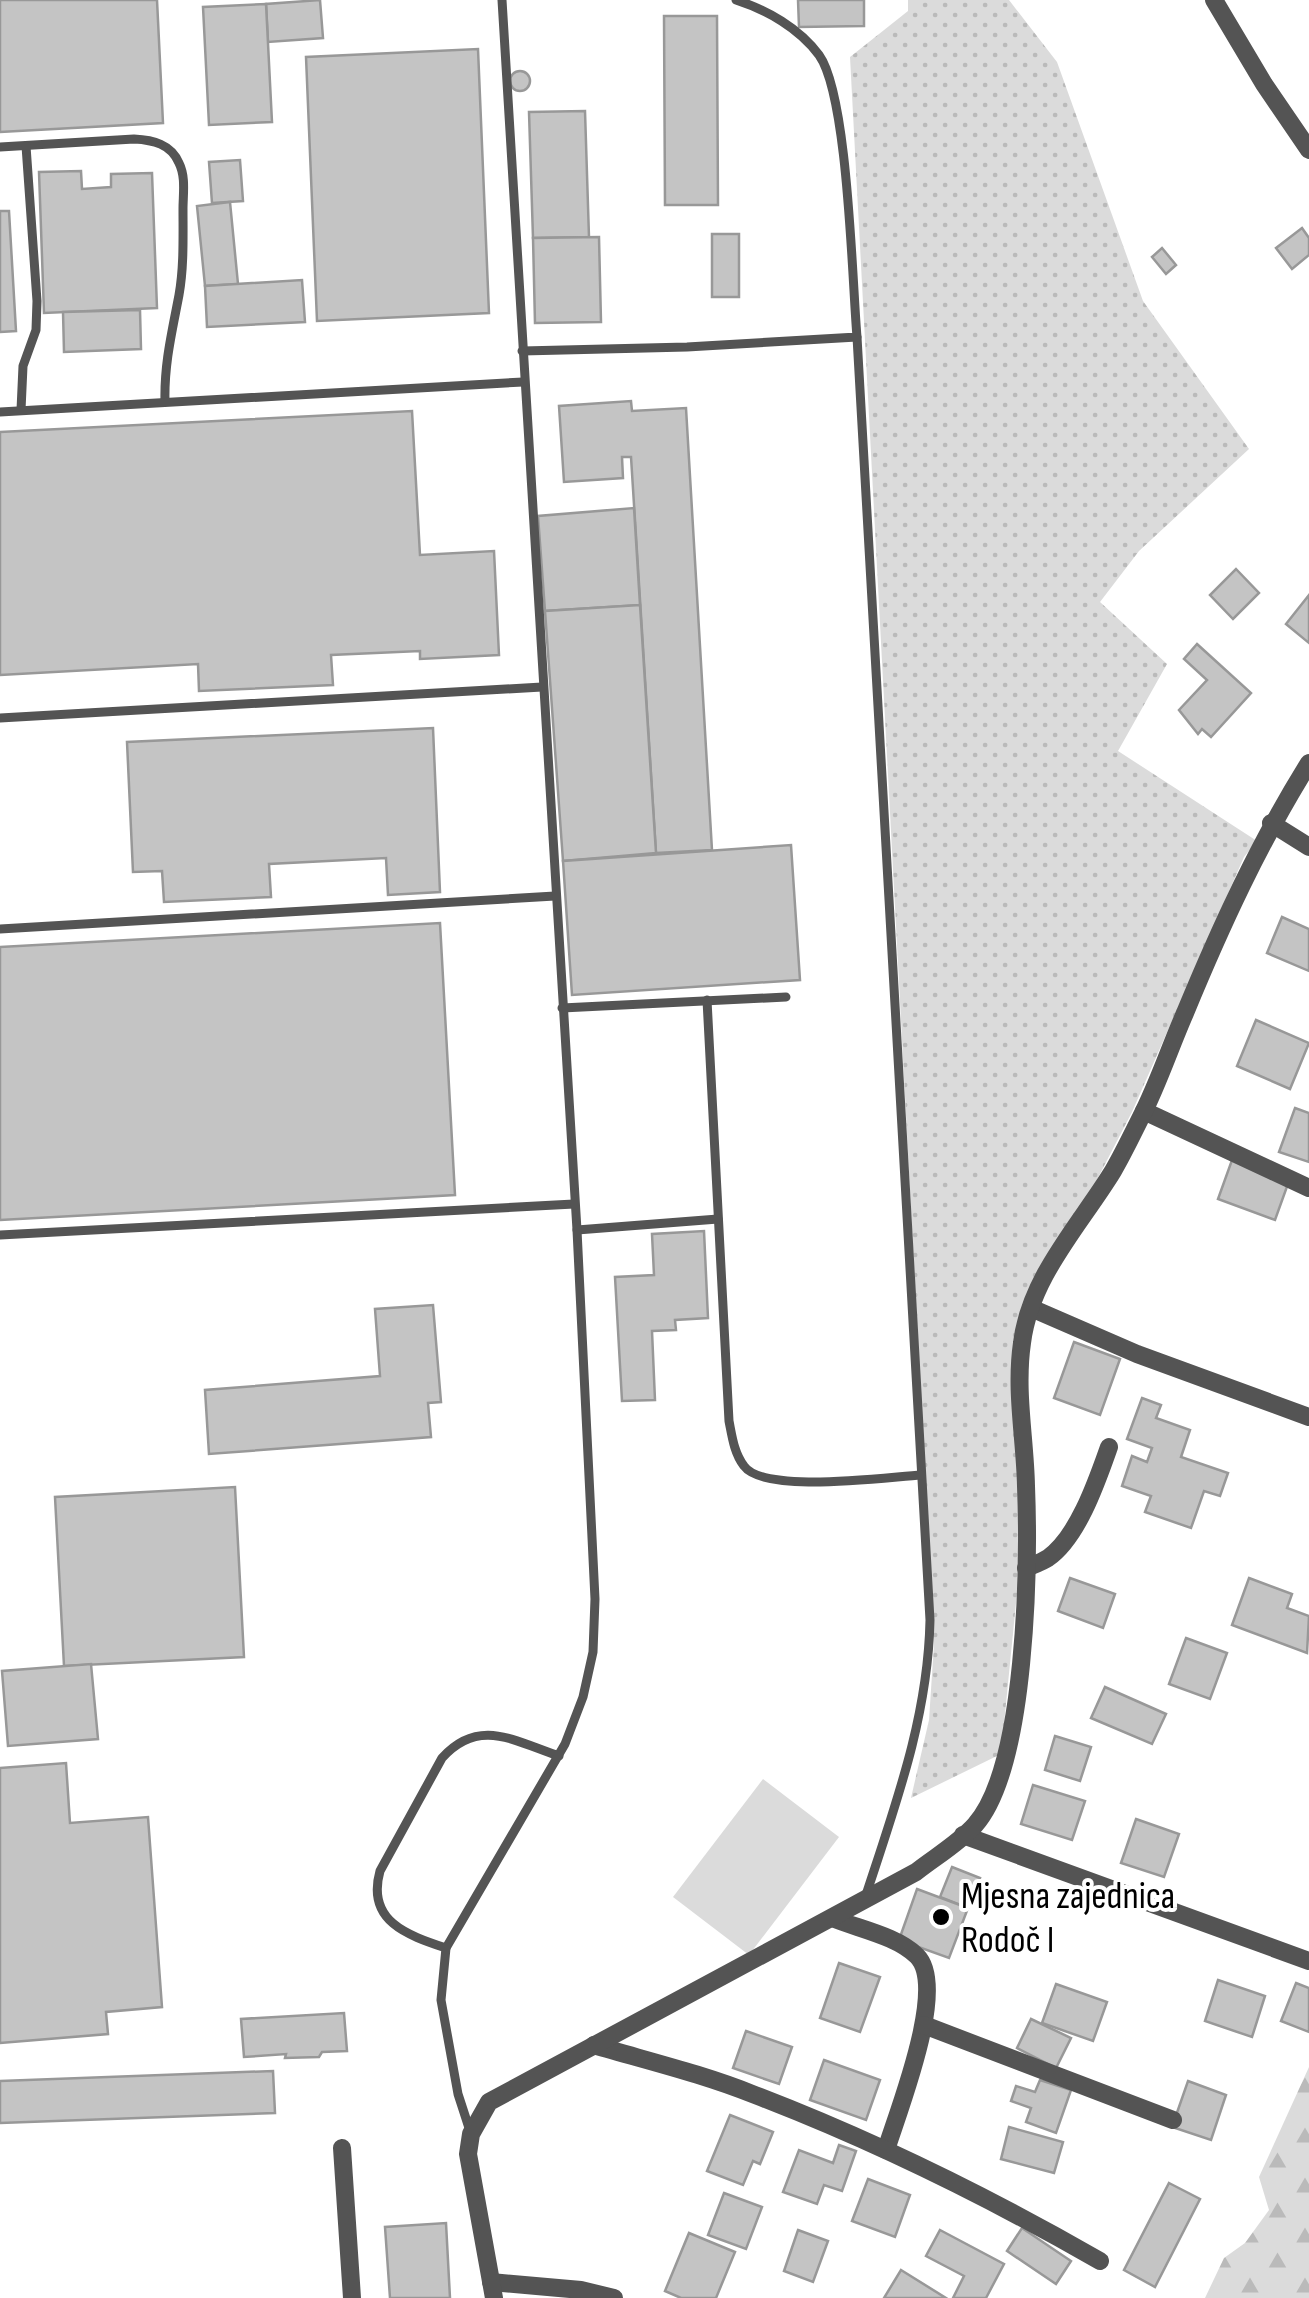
<svg xmlns="http://www.w3.org/2000/svg" width="1309" height="2298" font-family="'Sofia Sans Condensed',sans-serif">
<style>
.grass{fill:url(#grass-dots)}
.forest{fill:url(#forest-firs)}
.pitch{fill:#dbdbdb}
.building{fill:#c4c4c4;stroke:#989898;stroke-width:2.5}
.lines{fill:none;stroke-linecap:round;stroke-linejoin:round}
.lane{stroke:#545454;stroke-width:9}
.street{stroke:#545454;stroke-width:18}
.poi-dot{fill:#000;stroke:#fff;stroke-width:4}
.labels{text-anchor:middle;stroke-width:8;stroke-linejoin:round;paint-order:stroke}
.poi-label{font-size:38px;fill:#000;stroke:#fff;text-anchor:start}
</style>
<defs>
<pattern id="grass-dots" width="8" height="8" patternUnits="userSpaceOnUse" patternTransform="scale(2.5)"><rect width="8" height="8" fill="#dbdbdb"/><path d="M2 2h.1M6 6h.1" fill="none" stroke="#bababa" stroke-width="1.8" stroke-linecap="round"/></pattern>
<pattern id="forest-firs" width="22" height="20" patternUnits="userSpaceOnUse" patternTransform="scale(2.5)"><rect width="22" height="20" fill="#dbdbdb"/><path d="M5 1l3.5 6h-7zM16 11l3.5 6h-7z" fill="#bababa"/></pattern>
</defs>
<rect width="100%" height="100%" fill="#fff"/>
<path class="grass" d="M908,0H1009L1057,62L1143,301L1249,449L1139,551L1100,602L1167,664L1118,751L1257,841L1244,857L1132,1112L1088,1197L1032,1288L1020,1563L1001,1754L911,1798L929,1720L934,1644L850,57L908,11Z"/>
<path class="forest" d="M1309,2067V2298H1205L1224,2258L1245,2243L1269,2210L1259,2177Z"/>
<path class="pitch" d="M763,1779L839,1837L749,1955L673,1897Z"/>
<g class="building">
<path d="M0,0H157L163,123L0,132Z"/>
<path d="M320,0L323,38L268,42L266,4Z"/>
<path d="M798,0H864V26L799,27Z"/>
<path d="M266,4L272,122L209,125L203,7Z"/>
<path d="M664,16H717L718,205H665Z"/>
<path d="M478,49L489,313L317,321L306,57Z"/>
<circle cx="520" cy="81" r="10"/>
<path d="M585,111L589,237L533,238L529,112Z"/>
<path d="M240,160L243,201L212,203L209,162Z"/>
<path d="M81,171L82,189L111,187V174L152,173L157,308L44,313L39,172Z"/>
<path d="M230,202L238,284L205,286L197,206Z"/>
<path d="M0,211H9L16,331L0,332Z"/>
<path d="M1302,228L1309,238V255L1292,269L1276,248Z"/>
<rect x="712" y="234" width="27" height="63"/>
<path d="M599,237L601,322L535,323L533,238Z"/>
<path d="M1162,248L1176,265L1166,274L1152,257Z"/>
<path d="M302,280L305,322L207,327L205,286Z"/>
<path d="M140,310L141,349L64,352L63,312Z"/>
<path d="M631,401L632,411L686,408L712,850L656,853L631,457H622L623,478L564,482L559,406Z"/>
<path d="M412,411L420,555L494,551L499,655L420,659V651L331,655L333,685L199,691L198,664L0,675V432Z"/>
<path d="M634,508L640,605L545,611L538,516Z"/>
<path d="M1236,569L1259,593L1233,619L1210,595Z"/>
<path d="M1309,595V643L1286,624Z"/>
<path d="M640,605L656,853L563,861L545,611Z"/>
<path d="M1197,644L1251,693L1211,737L1202,729L1198,734L1179,710L1207,680L1184,659Z"/>
<path d="M433,728L440,892L388,895L386,858L269,864L271,897L164,902L162,871L133,872L127,742Z"/>
<path d="M791,845L800,980L572,995L563,861Z"/>
<path d="M1282,917L1309,929V971L1267,953Z"/>
<path d="M440,923L455,1195L0,1220V947Z"/>
<path d="M1256,1020L1309,1043L1290,1089L1237,1066Z"/>
<path d="M1295,1108L1309,1113V1162L1279,1152Z"/>
<path d="M1232,1160L1289,1181L1275,1220L1218,1199Z"/>
<path d="M704,1231L708,1318L675,1320L676,1330L652,1331L655,1400L622,1401L615,1277L654,1275L652,1234Z"/>
<path d="M433,1305L441,1402L428,1403L431,1437L209,1454L205,1390L380,1376L375,1309Z"/>
<path d="M1074,1342L1120,1359L1100,1415L1054,1398Z"/>
<path d="M1142,1398L1161,1405L1156,1418L1190,1430L1181,1457L1228,1473L1220,1496L1204,1491L1191,1528L1145,1512L1151,1496L1122,1486L1132,1456L1147,1462L1152,1448L1127,1439Z"/>
<path d="M235,1487L244,1657L64,1666L55,1497Z"/>
<path d="M1070,1578L1115,1594L1103,1628L1058,1611Z"/>
<path d="M1249,1578L1292,1594L1287,1608L1309,1616L1307,1653L1232,1625Z"/>
<path d="M1186,1638L1227,1653L1210,1699L1169,1684Z"/>
<path d="M91,1664L98,1739L8,1746L2,1671Z"/>
<path d="M1105,1687L1166,1714L1152,1744L1091,1718Z"/>
<path d="M1055,1736L1091,1747L1080,1781L1045,1770Z"/>
<path d="M66,1763L70,1823L148,1817L162,2007L106,2012L108,2034L0,2043V1768Z"/>
<path d="M1033,1785L1085,1801L1072,1840L1021,1824Z"/>
<path d="M1136,1819L1179,1834L1164,1877L1121,1863Z"/>
<path d="M952,1867L980,1878L968,1908L940,1897Z"/>
<path d="M917,1889L968,1908L949,1958L899,1940Z"/>
<path d="M839,1963L880,1977L860,2032L820,2018Z"/>
<path d="M1218,1980L1265,1996L1252,2037L1205,2021Z"/>
<path d="M1296,1983L1309,1988V2032L1281,2021Z"/>
<path d="M1056,1984L1107,2002L1093,2041L1042,2023Z"/>
<path d="M344,2013L347,2051L322,2052L319,2057L285,2058L286,2054L244,2057L241,2019Z"/>
<path d="M1031,2019L1071,2038L1056,2068L1017,2048Z"/>
<path d="M746,2031L792,2047L779,2084L733,2068Z"/>
<path d="M824,2060L880,2080L866,2120L810,2100Z"/>
<path d="M273,2071L275,2113L0,2123V2081Z"/>
<path d="M1040,2080L1071,2090L1056,2133L1026,2122L1031,2108L1011,2101L1016,2086L1035,2092Z"/>
<path d="M1188,2081L1226,2095L1211,2140L1172,2127Z"/>
<path d="M730,2115L773,2132L760,2164L753,2161L743,2185L707,2171Z"/>
<path d="M1009,2127L1063,2142L1054,2173L1001,2159Z"/>
<path d="M839,2145L856,2151L842,2191L824,2185L817,2204L783,2192L799,2150L833,2163Z"/>
<path d="M868,2179L910,2195L895,2237L852,2221Z"/>
<path d="M1169,2183L1200,2199L1155,2287L1124,2270Z"/>
<path d="M724,2193L762,2207L746,2249L708,2235Z"/>
<path d="M446,2223L450,2298H390L385,2227Z"/>
<path d="M1022,2228L1071,2261L1056,2284L1007,2251Z"/>
<path d="M798,2230L828,2241L813,2282L784,2271Z"/>
<path d="M940,2230L1004,2264L986,2298H953L964,2276L926,2256Z"/>
<path d="M689,2233L735,2252L716,2298H681L665,2291Z"/>
<path d="M901,2270L946,2298H884Z"/>
</g>
<g class="lines">
<g class="lane">
<path d="M0,147L134,139C153,140 171,144 179,163C186,177 183,194 183,209C183,237 184,267 179,295C172,332 164,364 165,402"/>
<path d="M857,337L930,1620C928,1718 895,1806 865,1898"/>
<path d="M522,351L687,347L857,337C852,279 848,95 819,55C799,28 767,10 736,0"/>
<path d="M21,410L23,366L36,330L37,301L26,146"/>
<path d="M0,412L523,382"/>
<path d="M0,718L542,687"/>
<path d="M0,929L555,896"/>
<path d="M707,1000L729,1421C732,1436 734,1453 744,1466C764,1494 886,1477 921,1475"/>
<path d="M562,1008L786,997"/>
<path d="M577,1230L718,1219"/>
<path d="M0,1235L574,1204"/>
<path d="M446,1948C407,1935 366,1921 380,1871L442,1758C479,1717 514,1741 559,1756"/>
<path d="M471,2134L458,2094L441,2000L446,1948L565,1744L583,1697L593,1652L595,1599L577,1230L502,0"/>
</g>
<g class="street">
<path d="M1214,0L1264,84L1309,150"/>
<path d="M1271,823L1309,847"/>
<path d="M1144,1111L1309,1188"/>
<path d="M1031,1308L1137,1354L1309,1417"/>
<path d="M1026,1568C1033,1565 1042,1562 1048,1558C1078,1537 1097,1481 1109,1447"/>
<path d="M963,1835L1309,1961"/>
<path d="M832,1918C859,1929 897,1936 917,1956C948,1987 898,2111 886,2150"/>
<path d="M924,2025L1173,2120"/>
<path d="M594,2045C648,2061 703,2074 755,2095C875,2141 990,2198 1100,2261"/>
<path d="M342,2148L352,2298"/>
<path d="M491,2282L581,2290L614,2298"/>
<path d="M494,2298L468,2154L471,2134L489,2102L916,1872C935,1857 959,1843 975,1825C1027,1766 1029,1565 1026,1486C1025,1438 1015,1391 1022,1343C1030,1277 1080,1225 1113,1171C1123,1154 1132,1135 1141,1117C1158,1084 1170,1047 1185,1013C1221,926 1259,843 1309,763"/>
</g>
</g>
<circle class="poi-dot" cx="941" cy="1917" r="10"/>
<g class="labels">
<g class="poi-label">
<text x="961" y="1908">Mjesna zajednica<tspan x="961" dy="44">Rodoč I</tspan></text>
</g>
</g>
</svg>
